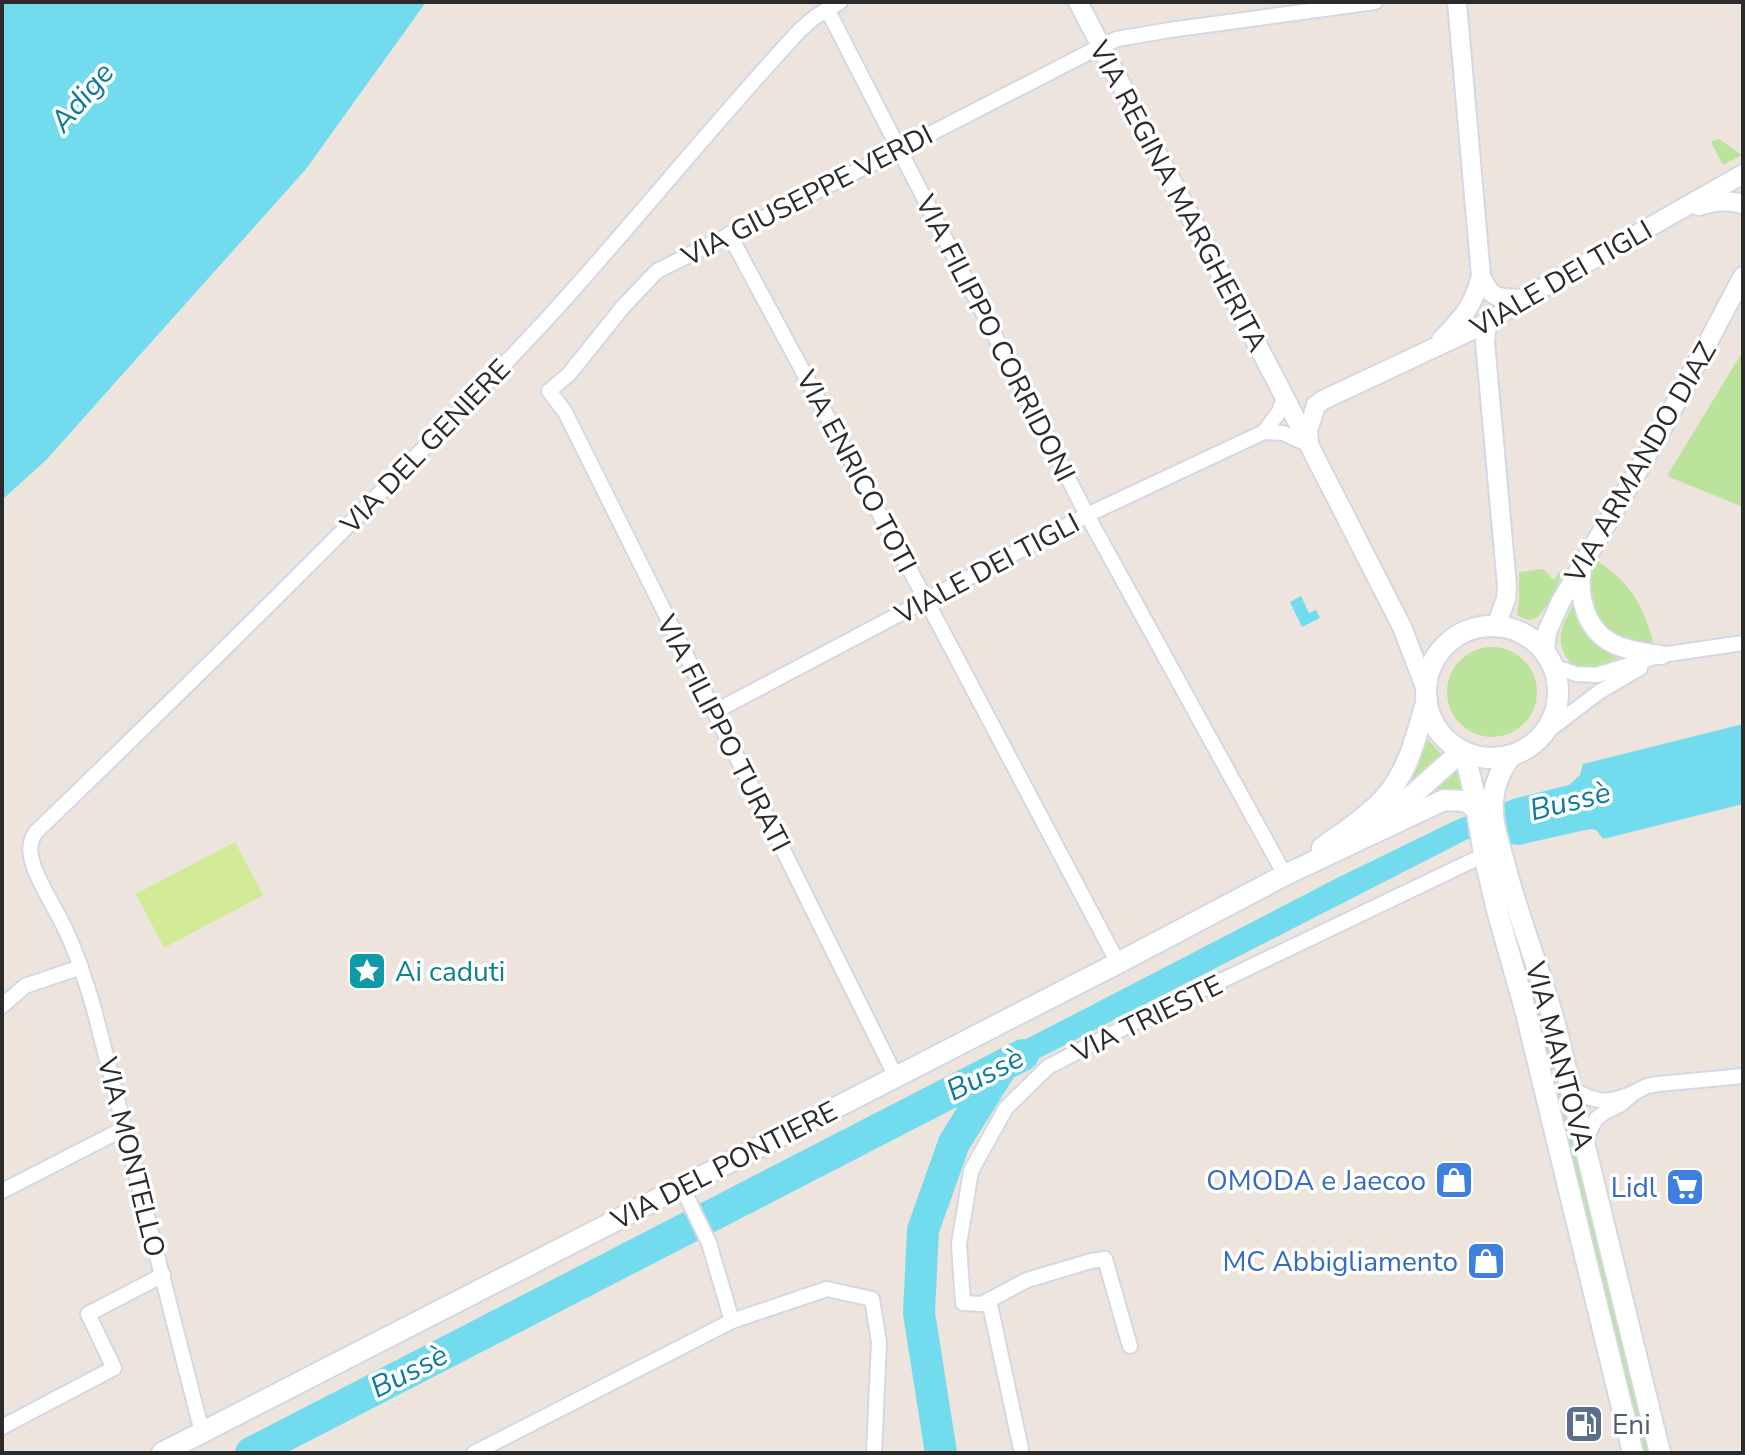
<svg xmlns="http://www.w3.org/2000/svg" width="1745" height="1455" font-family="'Nunito Sans',sans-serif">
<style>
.green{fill:#bce39b}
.pitch{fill:#d1ea96}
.water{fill:#72dcee}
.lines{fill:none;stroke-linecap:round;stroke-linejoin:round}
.river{stroke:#72dcee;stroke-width:32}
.minor-casing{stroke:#d3d8e4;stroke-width:18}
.tertiary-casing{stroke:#d3d8e4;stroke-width:22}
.secondary-casing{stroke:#d3d8e4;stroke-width:24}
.minor{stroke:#fff;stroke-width:14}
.tertiary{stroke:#fff;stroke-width:18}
.secondary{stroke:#fff;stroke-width:20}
.labels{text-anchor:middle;stroke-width:7;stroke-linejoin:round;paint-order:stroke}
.street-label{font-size:28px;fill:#2b2b2b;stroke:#fff}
.culture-label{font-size:28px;fill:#0d838f;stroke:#fff;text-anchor:start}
.shop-label{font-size:28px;fill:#366cbe;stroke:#fff;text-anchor:end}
.service-label{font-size:28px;fill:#4e5e75;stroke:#fff;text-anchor:start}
.water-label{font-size:30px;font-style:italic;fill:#0f7c9c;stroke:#fff}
</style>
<rect width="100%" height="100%" fill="#ede4dd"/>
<g class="green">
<path d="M1719,139L1742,155L1723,165L1711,142Z"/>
<path d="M1743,351V507L1667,476Z"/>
<path d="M1597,561C1630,583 1643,604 1653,642C1606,648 1573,603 1597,561Z"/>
<path d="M1543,569L1554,580L1560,571L1563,573C1557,585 1544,621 1529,620C1527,620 1519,616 1517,615L1519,599V572Z"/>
<path d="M1574,603L1576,611L1620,655L1619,657C1609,662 1599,668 1589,669C1570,670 1558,650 1561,633C1563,623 1569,613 1574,603Z"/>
<circle cx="1492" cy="692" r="45"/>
<path d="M1423,735L1444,757L1408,790L1402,783Z"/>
<path d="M1455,768L1464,792L1448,790L1419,804L1434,785Z"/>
<path d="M1499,876L1539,1003L1556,1069L1551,1070L1534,1005L1510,930Z"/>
<path d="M1557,1077L1648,1453H1644L1552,1078Z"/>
</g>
<path class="pitch" d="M235,842L263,895L164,948L136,894Z"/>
<g class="water">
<path d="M2,2H426L306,169L46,460L2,500Z"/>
<path d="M1301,596L1309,613L1316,610L1320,618L1302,627L1290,602Z"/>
<path d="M1743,724V804L1603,839L1596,830L1590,829L1519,845L1468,839L1018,1069L992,1085L980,1063L1337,878L1456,820L1513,799L1569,785L1580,775L1583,764Z"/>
</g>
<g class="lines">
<g class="river">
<path d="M251,1453L1023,1055"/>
<path d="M941,1453L919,1313L923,1230L954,1143L1002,1066"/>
</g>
<defs>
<g id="minor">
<path d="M827,9L1087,515L1285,875"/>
<path d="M729,234L926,600L1118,963"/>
<path d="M1264,432L1279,412L1284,397"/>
<path d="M1553,666L1576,674L1597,675L1661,655L1743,643"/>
<path d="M714,712L1087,515L1264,432L1283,433L1309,445"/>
<path d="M1541,736L1599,692L1640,668"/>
<path d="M2,1006L25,986L81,967"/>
<path d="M896,1077L565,412L549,391L569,374L622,308L657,271L899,150L1101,46L1117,39L1170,30L1375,2"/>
<path d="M1571,1088C1596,1104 1609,1104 1635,1092L1620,1105L1605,1112L1596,1119L1590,1130L1585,1145"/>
<path d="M1635,1092L1647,1086L1658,1084L1743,1076"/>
<path d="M2,1191L125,1128"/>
<path d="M989,1300L1021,1449"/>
<path d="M732,1321L827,1289L872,1299L879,1342L874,1453"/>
<path d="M1130,1346L1105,1259L1091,1261L1027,1280L982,1304L963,1303L959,1244L971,1171L1006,1108L1048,1067L1129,1025L1484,855"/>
<path d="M2,1427L114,1368L88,1314L163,1275"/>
<path d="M202,1432L94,1009C86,982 78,956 66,931C56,908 35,879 31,856C29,846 31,839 36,832C209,665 381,497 545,321C632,226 712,125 800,30L815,17L840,2"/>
<path d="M474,1453L732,1321L709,1243L682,1187"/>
</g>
<g id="tertiary">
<path d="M1078,2L1281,390L1402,627L1427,692"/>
<path d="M1457,2L1481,276C1492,301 1498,297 1523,299"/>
<path d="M1699,206C1713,201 1729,200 1743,204"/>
<path d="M1487,323L1485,342L1507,586L1506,599L1496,626"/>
<path d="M1441,340C1463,317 1473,307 1481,276"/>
<path d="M1309,443L1308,431L1316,405L1323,400L1487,323L1523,299L1743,174"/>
<path d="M1582,568C1577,598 1586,632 1616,645C1630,651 1646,653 1661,655"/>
<path d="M1545,652L1547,632L1561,601L1656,440L1743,276"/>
</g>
<g id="secondary">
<circle cx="1492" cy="692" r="66"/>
<path d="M1464,752L1474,792L1484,855L1497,910L1525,1009L1633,1453"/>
<path d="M1511,756C1501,769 1494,784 1493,801C1491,821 1499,843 1504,862C1518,918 1541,972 1556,1028L1660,1453"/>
<path d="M1379,823L1400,806L1462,751"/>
<path d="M1322,848C1346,830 1376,812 1393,787C1411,762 1418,729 1427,700"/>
<path d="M162,1453L1118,963L1285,875L1444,800L1465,801L1476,808"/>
</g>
</defs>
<use href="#minor" class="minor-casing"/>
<use href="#tertiary" class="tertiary-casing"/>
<use href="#secondary" class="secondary-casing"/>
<use href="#minor" class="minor"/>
<use href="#tertiary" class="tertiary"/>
<use href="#secondary" class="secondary"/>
</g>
<defs>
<symbol id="sight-square" viewBox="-11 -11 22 22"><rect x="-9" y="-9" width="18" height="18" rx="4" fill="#0f9aa8" stroke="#fff"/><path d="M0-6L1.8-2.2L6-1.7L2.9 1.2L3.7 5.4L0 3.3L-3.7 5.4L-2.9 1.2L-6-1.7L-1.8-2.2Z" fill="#fff"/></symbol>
<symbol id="shop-square" viewBox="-11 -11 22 22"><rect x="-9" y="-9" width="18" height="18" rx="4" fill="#3f7fe0" stroke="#fff"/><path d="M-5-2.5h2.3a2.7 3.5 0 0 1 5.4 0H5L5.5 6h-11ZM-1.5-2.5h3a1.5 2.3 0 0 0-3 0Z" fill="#fff"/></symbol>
<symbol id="supermarket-square" viewBox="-11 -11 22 22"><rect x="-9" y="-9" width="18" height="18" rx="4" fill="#3f7fe0" stroke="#fff"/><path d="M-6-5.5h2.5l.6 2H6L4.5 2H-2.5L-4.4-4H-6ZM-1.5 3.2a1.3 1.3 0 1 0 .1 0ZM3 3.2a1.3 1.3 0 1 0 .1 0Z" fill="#fff"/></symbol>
<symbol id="fuel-square" viewBox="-11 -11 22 22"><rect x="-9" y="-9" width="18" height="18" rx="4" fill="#5c6f8a" stroke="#fff"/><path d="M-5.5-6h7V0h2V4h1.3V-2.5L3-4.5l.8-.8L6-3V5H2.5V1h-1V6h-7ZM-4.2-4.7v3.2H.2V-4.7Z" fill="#fff"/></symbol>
</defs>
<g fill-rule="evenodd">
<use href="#sight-square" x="345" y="949" width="44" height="44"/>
<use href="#shop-square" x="1432" y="1158" width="44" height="44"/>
<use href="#supermarket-square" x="1663" y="1165" width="44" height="44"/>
<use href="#shop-square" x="1464" y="1239" width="44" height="44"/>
<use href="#fuel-square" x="1562" y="1402" width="44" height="44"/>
</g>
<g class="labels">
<g class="street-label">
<text transform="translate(807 195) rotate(-27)" y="10">VIA GIUSEPPE VERDI</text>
<text transform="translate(1179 196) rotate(62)" y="10">VIA REGINA MARGHERITA</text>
<text transform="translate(1561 278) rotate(-30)" y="10">VIALE DEI TIGLI</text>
<text transform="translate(996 338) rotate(63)" y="10">VIA FILIPPO CORRIDONI</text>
<text transform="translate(425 446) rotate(-46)" y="10">VIA DEL GENIERE</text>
<text transform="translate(1640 462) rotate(-60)" y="10">VIA ARMANDO DIAZ</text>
<text transform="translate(857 471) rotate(62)" y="10">VIA ENRICO TOTI</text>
<text transform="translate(987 568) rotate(-28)" y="10">VIALE DEI TIGLI</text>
<text transform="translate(724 733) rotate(63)" y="10">VIA FILIPPO TURATI</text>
<text transform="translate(1147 1018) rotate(-26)" y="10">VIA TRIESTE</text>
<text transform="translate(1560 1056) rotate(75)" y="10">VIA MANTOVA</text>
<text transform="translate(132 1157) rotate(76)" y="10">VIA MONTELLO</text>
<text transform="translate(724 1165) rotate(-27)" y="10">VIA DEL PONTIERE</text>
</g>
<g class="culture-label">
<text x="395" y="981">Ai caduti</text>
</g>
<g class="shop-label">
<text x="1426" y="1190">OMODA e Jaecoo</text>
<text x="1657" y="1197">Lidl</text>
<text x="1458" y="1271">MC Abbigliamento</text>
</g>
<g class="service-label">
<text x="1612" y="1434">Eni</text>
</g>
<g class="water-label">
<text transform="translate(82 97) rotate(-50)" y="10">Adige</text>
<text transform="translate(1570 801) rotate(-14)" y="10">Bussè</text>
<text transform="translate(985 1074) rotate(-27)" y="10">Bussè</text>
<text transform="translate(409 1371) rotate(-27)" y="10">Bussè</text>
</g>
</g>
<rect width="1745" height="1455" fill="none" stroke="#2b2b2b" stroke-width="8"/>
</svg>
